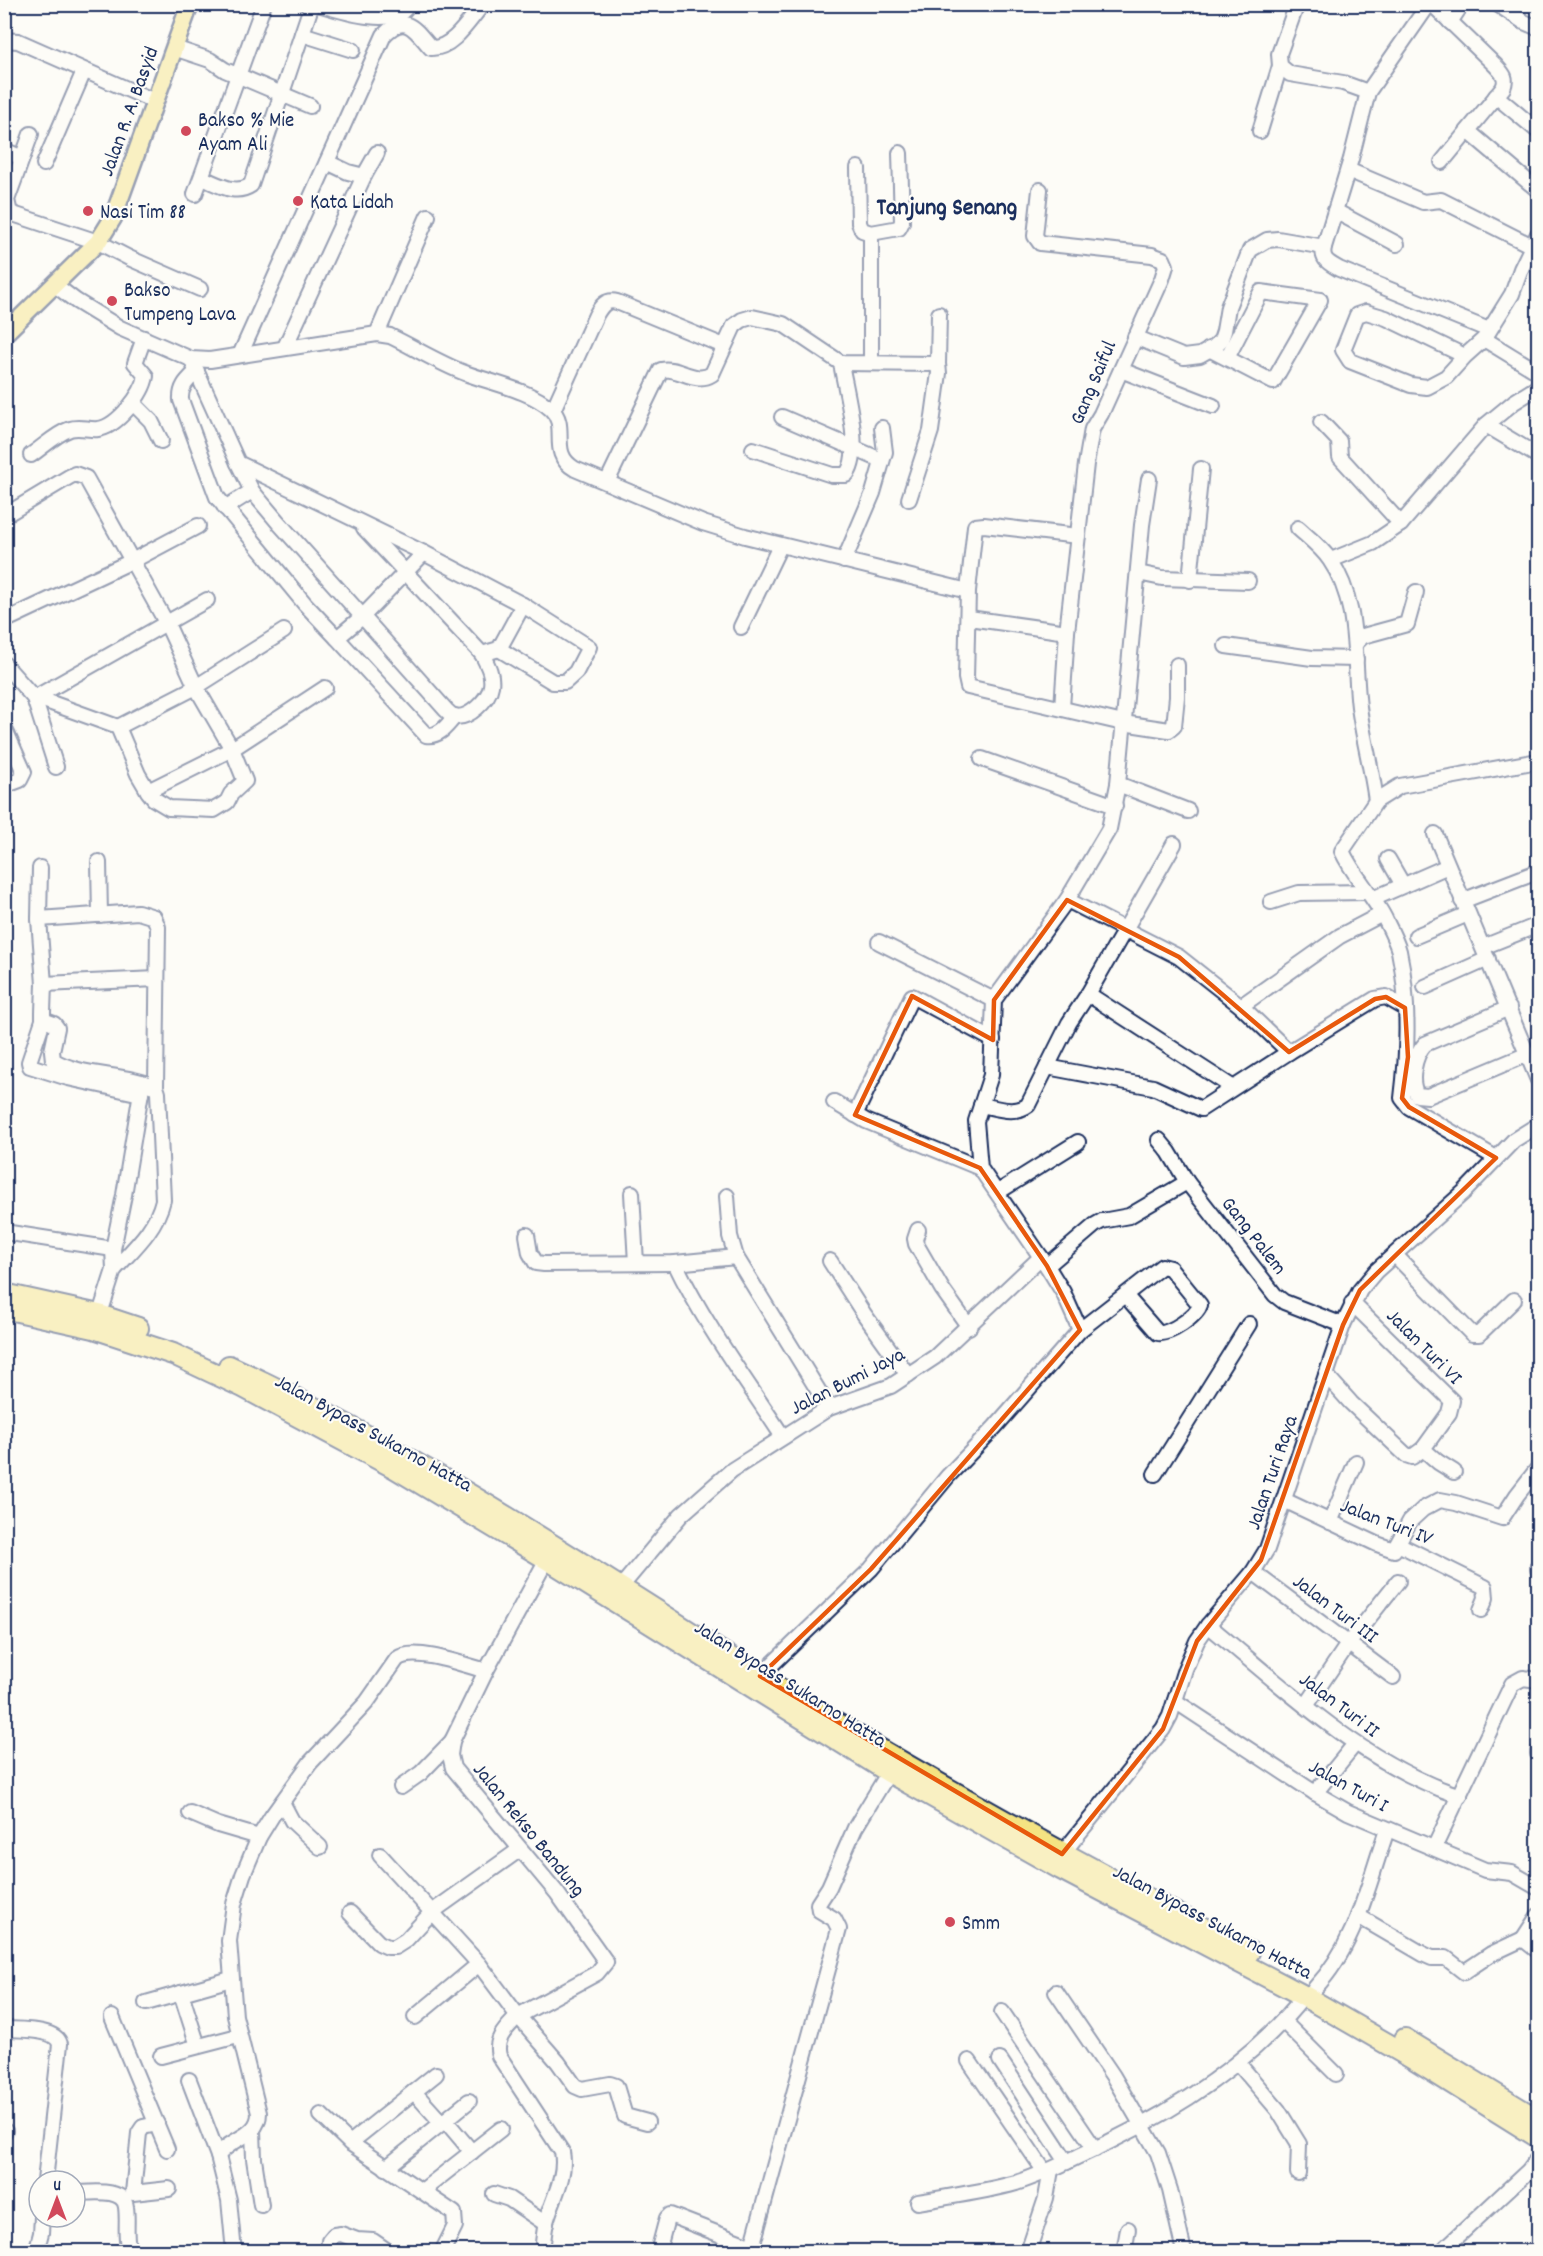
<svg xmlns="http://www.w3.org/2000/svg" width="1543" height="2256" font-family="Dekko,sans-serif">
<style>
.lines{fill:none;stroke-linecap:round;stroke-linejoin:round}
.minor-casing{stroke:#1b2f5e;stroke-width:18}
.major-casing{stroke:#1b2f5e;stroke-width:21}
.highway-casing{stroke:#1b2f5e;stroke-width:24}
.minor{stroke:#fdfcf7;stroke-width:14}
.major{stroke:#f4e382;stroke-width:16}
.highway{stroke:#f4e382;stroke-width:20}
.marked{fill:none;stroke:#e8590c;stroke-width:4.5;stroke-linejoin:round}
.poi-dot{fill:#d1495b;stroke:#fdfcf7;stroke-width:2}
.labels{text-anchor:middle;stroke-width:4.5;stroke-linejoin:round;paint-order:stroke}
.street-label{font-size:21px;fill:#1b2f5e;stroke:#fdfcf7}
.poi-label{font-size:21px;fill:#1b2f5e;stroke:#fdfcf7;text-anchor:start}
.quarter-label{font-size:24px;font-weight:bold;fill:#1b2f5e;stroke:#fdfcf7}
</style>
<rect width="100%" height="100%" fill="#fdfcf7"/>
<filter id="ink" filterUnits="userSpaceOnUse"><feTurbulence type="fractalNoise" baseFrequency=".0167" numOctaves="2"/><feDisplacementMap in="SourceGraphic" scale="12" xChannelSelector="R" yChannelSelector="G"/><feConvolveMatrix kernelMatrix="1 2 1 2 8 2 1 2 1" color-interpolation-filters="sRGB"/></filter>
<g filter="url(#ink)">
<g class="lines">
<defs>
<g id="minor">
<path d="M318,4C338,10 397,30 408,4"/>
<path d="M1297,4L1279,54L1280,66L1290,74L1343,83L1368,92"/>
<path d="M1429,4L1368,92L1351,159L1324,247C1321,260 1329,263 1339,269L1489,330"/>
<path d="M1432,4L1495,65C1502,73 1508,77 1503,88L1442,162"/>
<path d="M1497,4L1524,22L1538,28"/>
<path d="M1450,22L1462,4"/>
<path d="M302,34L353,50"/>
<path d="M4,40L18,41L154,101"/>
<path d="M174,48L210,60L225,70L310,106"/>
<path d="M1496,96L1538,131"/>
<path d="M1260,131L1280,66"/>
<path d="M1468,131L1538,190"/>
<path d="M31,134L7,200L10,213L98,242L129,258L200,289"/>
<path d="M4,150L22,158"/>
<path d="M327,162L348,172L364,176L377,153"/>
<path d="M44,164L84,71"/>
<path d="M858,168L859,223L862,230L871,233"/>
<path d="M1348,170L1423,202L1441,200L1532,246"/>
<path d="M202,178C218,184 235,196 251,185L312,4"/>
<path d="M1040,190L1035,236L1040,243L1152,255L1163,259L1166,266L1162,279L1101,414L1092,429L1086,464L1067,632L1062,708"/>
<path d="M195,194L264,4"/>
<path d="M1335,211L1397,244"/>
<path d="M55,285L76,301L120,328L191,359L210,360L377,334L390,336C415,348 439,363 465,373C491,383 530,390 551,409C570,426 547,453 575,469L703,523L745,536L968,591"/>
<path d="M377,334L428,216"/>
<path d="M1135,337L1184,357L1200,355L1214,347L1221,340L1224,331L1228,307L1250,250L1267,240L1278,239L1324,247"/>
<path d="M1484,339L1538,372"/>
<path d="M285,347L364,176"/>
<path d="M1209,349L1273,382L1320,300L1261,292L1227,358"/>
<path d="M240,355L384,35C406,12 415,30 431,48C453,49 470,19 483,4"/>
<path d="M1465,356L1386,318L1366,312L1357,315L1343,350L1350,361L1411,385L1427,387L1446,377L1465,356L1484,339L1512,294L1521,269L1538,234"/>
<path d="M191,359L238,463L424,553L523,605L589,647L576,672L565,682H553L499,649"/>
<path d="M871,362V233L899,228L902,222L900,153"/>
<path d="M1121,370L1213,406"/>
<path d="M197,371C188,380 180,386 181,400L217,497L305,604L337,638"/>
<path d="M133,403L151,421L161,441"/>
<path d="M553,410L596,315C601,306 606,299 617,302L724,346"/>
<path d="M782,417L881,460"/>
<path d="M1321,422L1339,441L1340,457L1401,524"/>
<path d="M1486,425L1538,456"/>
<path d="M753,449L832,475H846C864,454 845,389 841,363"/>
<path d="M31,455C43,447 56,434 70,429C79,426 89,430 98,429C117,427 143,394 146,376L135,363L144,338"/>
<path d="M238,463L252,491L278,522L446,710C448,712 450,714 453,716C468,721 489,699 491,686C493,674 487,664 482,654"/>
<path d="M607,482L661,370C678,366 695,385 712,374L734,326L742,320L752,317L783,324L841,363L938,364L939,314"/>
<path d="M909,499L931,431L939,373L938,364"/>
<path d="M225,508L252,491"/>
<path d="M4,516L69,477L75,474L86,478L167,624L196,687L232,749L245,781L231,794L227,802L214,810L169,808L154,799L148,791L138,774L118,727L43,700L38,696"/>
<path d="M364,528L482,654L499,649L523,605"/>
<path d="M1298,528C1309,538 1322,548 1330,560C1360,603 1353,658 1359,707C1363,738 1372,769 1376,801"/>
<path d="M1078,536L984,525L975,526L968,591L966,678L968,687L1123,723L1169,730L1174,726L1177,697V665"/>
<path d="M424,553L362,617L337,638L426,735C439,737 447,726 455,716"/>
<path d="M1331,560L1373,543L1401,524L1486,425L1514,402L1538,387"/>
<path d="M844,561L873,493L885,452L882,428"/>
<path d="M1138,573L1162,578L1248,581"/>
<path d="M1190,580L1201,469"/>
<path d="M969,618L1067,632"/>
<path d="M4,621L132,561L198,526"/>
<path d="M741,627L780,546"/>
<path d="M1356,643L1363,636L1407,624L1416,592"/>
<path d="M1226,646L1312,658L1356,659"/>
<path d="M4,664L34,698L56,767"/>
<path d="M34,698L207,600"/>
<path d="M4,727L24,772L20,780L4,786"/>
<path d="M118,727L196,687L284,631"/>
<path d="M982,759L1115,806"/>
<path d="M1118,784L1188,811"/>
<path d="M148,791L232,749L325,688"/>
<path d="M1435,834L1538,1080"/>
<path d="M1388,859L1403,885"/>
<path d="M99,862L100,915"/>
<path d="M40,868L39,919L44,984L43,1012V1020L29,1062L30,1066L68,1078L141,1094"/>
<path d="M1377,897L1448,866"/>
<path d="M1067,900L1179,957L1241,1006L1289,1052L1375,999L1386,997L1405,1008"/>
<path d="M1462,901L1532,874"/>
<path d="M1271,902L1299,893L1367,892"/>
<path d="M39,919L138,912L154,917L158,927L156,1087"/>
<path d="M1416,936L1468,914"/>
<path d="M879,942L994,1000"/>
<path d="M1483,947L1533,927"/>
<path d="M44,984L157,979"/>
<path d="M1425,987L1488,959"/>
<path d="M1088,994L1232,1087"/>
<path d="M1241,1006L1340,936L1382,914"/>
<path d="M1509,1008L1425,1044C1414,1056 1409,1081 1417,1095L1428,1096L1528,1054"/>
<path d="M43,1020L54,1024L57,1028L52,1051L53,1060C80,1077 125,1073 156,1087L158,1093L163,1200C156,1229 134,1248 114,1270"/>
<path d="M1047,1067L1153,1087L1201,1109L1289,1052"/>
<path d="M834,1102L866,1121L980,1168"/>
<path d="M981,1105C997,1108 1015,1115 1028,1105L1069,1023L1088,994L1174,844"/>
<path d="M855,1115L912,996L993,1040"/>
<path d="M1159,1140L1169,1152L1187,1182L1275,1295L1284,1302L1343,1325"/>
<path d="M1496,1158L1409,1107L1402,1098C1408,1050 1409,998 1399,951C1396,940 1389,927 1384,917C1372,894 1353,875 1342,851L1376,801L1400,786L1538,761"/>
<path d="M998,1192L1078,1142"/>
<path d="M632,1193L636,1263"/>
<path d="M727,1196L730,1236L736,1257L829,1408"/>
<path d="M918,1230L915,1239L916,1244L942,1289L969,1327"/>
<path d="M4,1232L113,1249"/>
<path d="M527,1235L530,1253L536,1263L544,1264L675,1263L736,1257"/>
<path d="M1395,1255L1472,1334H1479L1514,1300"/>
<path d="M830,1261L864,1314L908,1375"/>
<path d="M675,1263C704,1324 746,1380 783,1437"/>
<path d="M1047,1266L1095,1225L1102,1221L1129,1216L1187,1182"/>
<path d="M1352,1303L1452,1401L1449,1413L1423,1449L1438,1462L1454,1472"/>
<path d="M97,1323L114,1270L113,1249L124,1195L142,1086"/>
<path d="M1080,1330L1063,1292L1047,1266L980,1168L976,1121L991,1075L994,1000L1067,900L1109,829L1118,784L1142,525L1149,479"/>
<path d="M1326,1375L1351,1403L1406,1455L1412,1457L1423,1449"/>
<path d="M1155,1474L1249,1324"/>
<path d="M1284,1500L1377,1544L1394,1550L1410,1521L1423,1509L1440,1500L1456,1503L1502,1518L1517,1495L1538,1468"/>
<path d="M1330,1522L1356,1462"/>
<path d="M1398,1544L1485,1587L1486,1598L1481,1610"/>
<path d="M547,1559L486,1671L452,1741L450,1755L453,1768L557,1893L606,1962L597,1973L518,2016L558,2062L575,2086L582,2089L610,2084L616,2086L625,2116L647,2122"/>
<path d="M1538,1566V1570"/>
<path d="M1253,1572L1393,1677"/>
<path d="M620,1588L681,1515L732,1470L829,1408L891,1386L935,1357L1041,1257"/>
<path d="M1208,1625C1286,1689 1362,1764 1460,1796"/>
<path d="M760,1676L871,1569L948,1476L995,1427L1080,1330L1162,1266L1170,1268L1200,1305C1197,1316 1169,1335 1158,1333L1125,1295"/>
<path d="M1175,1701L1315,1793L1348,1812L1485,1870L1512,1873L1538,1888"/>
<path d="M1306,1706L1348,1644L1398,1581"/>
<path d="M1538,1754V1752"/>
<path d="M401,1787L421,1773L452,1741"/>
<path d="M1315,1793L1355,1744"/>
<path d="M282,1802L292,1821L320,1847"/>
<path d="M190,1813L218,1825L259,1837"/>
<path d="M1434,1848L1512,1684L1523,1678L1538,1680"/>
<path d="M1062,1854L1163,1729L1170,1716L1185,1669L1197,1641L1208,1625L1253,1572L1267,1549L1343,1325L1360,1290L1376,1271L1464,1192L1514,1140L1538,1125"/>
<path d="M380,1855L479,1964L518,2016C507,2028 494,2038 499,2056L562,2152C567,2177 552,2199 546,2222C544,2232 543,2242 542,2252"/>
<path d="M350,1913L379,1943L388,1947H395L406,1940L432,1912L519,1850"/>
<path d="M1358,1916L1423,1954L1432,1958H1446L1464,1972L1491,1954L1523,1939"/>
<path d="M1538,1916L1523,1939L1538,1951"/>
<path d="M1315,1988C1356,1945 1368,1884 1387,1830"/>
<path d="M1056,1992L1113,2076L1158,2153L1170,2190L1184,2252"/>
<path d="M181,1993L198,2046"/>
<path d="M146,2003L231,1979"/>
<path d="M1002,2012L1095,2149"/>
<path d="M112,2017L167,2149"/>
<path d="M415,2017L479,1964"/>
<path d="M1284,2022L1336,2074"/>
<path d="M4,2029C20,2030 56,2028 60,2044L45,2181"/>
<path d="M161,2056L238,2036"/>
<path d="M1000,2060L1067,2162"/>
<path d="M969,2061L1045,2172"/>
<path d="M1238,2063L1278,2110L1299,2144L1298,2173"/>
<path d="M189,2080L218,2156"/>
<path d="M414,2092L442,2123"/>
<path d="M321,2115L350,2143L454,2213L455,2226L442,2252"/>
<path d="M445,2120L472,2152"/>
<path d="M157,2124L143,2127L139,2133L133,2193L169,2189"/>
<path d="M253,2130L254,2159L261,2205"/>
<path d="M4,2131H5"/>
<path d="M350,2143L436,2074"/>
<path d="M386,2168L469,2101"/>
<path d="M422,2191L501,2129"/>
<path d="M75,2193C90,2193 124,2187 126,2207C128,2221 125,2233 128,2246L132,2252"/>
<path d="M494,2194L509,2199L546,2224"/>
<path d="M918,2202C951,2196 984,2192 1016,2183C1038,2176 1059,2166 1079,2156C1162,2119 1247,2068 1304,1996"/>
<path d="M36,2252L41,2233L42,2217"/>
<path d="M234,2252L229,2200L218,2156C229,2138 259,2137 259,2113L235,2016L229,1941L234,1904L243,1875L259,1837L272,1816L310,1763L367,1702L397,1659C414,1646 465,1665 486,1671"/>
<path d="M328,2252L329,2241L334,2235L341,2234L357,2240L373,2241L389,2252"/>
<path d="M658,2252L667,2218L670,2215L752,2247"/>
<path d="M758,2252L752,2247L839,1929L834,1919L819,1910L818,1904L829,1887L855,1828L889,1772"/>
<path d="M1028,2252L1046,2198L1051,2170"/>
<path d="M1124,2252L1128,2229"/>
<path d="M1441,2252L1529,2170L1538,2158"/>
</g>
<path id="major" d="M4,334L98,242L113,218L190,4"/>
<g id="highway">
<path d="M4,1294L99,1315L138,1328"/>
<path d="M4,1308L94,1328L173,1354L243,1387L395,1468L547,1559L889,1772L1061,1869L1304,1996L1410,2057L1538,2137"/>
<path d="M229,1366C415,1452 587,1567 759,1676C918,1776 1083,1865 1249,1952"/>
<path d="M1405,2039L1538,2120"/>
</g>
</defs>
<use href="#minor" class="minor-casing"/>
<use href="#major" class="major-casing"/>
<use href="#highway" class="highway-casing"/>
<use href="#minor" class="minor"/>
<use href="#major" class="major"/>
<use href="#highway" class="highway"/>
</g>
</g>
<path d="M0 0H1543V2256H0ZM1067,900L1179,957L1289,1052L1375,999L1386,997L1405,1008L1408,1057L1402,1098L1409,1107L1496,1158L1360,1290L1343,1325L1261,1560L1197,1641L1163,1729L1062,1854L760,1676L871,1569L1080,1330L1047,1266L980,1168L855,1115L912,996L993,1040L994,1000Z" fill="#fdfcf7" fill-opacity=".55" fill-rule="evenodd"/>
<path class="marked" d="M1067,900L1179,957L1289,1052L1375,999L1386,997L1405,1008L1408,1057L1402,1098L1409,1107L1496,1158L1360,1290L1343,1325L1261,1560L1197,1641L1163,1729L1062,1854L760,1676L871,1569L1080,1330L1047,1266L980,1168L855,1115L912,996L993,1040L994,1000Z"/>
<g class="poi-dot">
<circle cx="186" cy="131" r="6"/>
<circle cx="298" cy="201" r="6"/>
<circle cx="88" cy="211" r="6"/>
<circle cx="112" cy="301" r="6"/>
<circle cx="950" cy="1922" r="6"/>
</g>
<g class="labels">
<g class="street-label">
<text transform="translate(128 111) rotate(-70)" y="7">Jalan R. A. Basyid</text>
<text transform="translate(1092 382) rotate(-67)" y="7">Gang Saiful</text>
<text transform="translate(1255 1235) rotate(52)" y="7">Gang Palem</text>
<text transform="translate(1425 1346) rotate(45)" y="7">Jalan Turi VI</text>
<text transform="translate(847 1380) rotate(-27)" y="7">Jalan Bumi Jaya</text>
<text transform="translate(374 1432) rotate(29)" y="7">Jalan Bypass Sukarno Hatta</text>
<text transform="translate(1271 1472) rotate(-71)" y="7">Jalan Turi Raya</text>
<text transform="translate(1387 1521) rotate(21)" y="7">Jalan Turi IV</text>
<text transform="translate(1336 1608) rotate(37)" y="7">Jalan Turi III</text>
<text transform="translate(791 1683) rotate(32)" y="7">Jalan Bypass Sukarno Hatta</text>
<text transform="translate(1340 1704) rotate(37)" y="7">Jalan Turi II</text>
<text transform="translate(1349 1785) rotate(29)" y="7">Jalan Turi I</text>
<text transform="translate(530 1829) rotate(51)" y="7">Jalan Rekso Bandung</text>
<text transform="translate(1213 1921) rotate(28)" y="7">Jalan Bypass Sukarno Hatta</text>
</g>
<g class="poi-label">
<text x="198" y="126">Bakso % Mie<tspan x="198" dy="24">Ayam Ali</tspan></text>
<text x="310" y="208">Kata Lidah</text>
<text x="100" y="218">Nasi Tim 88</text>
<text x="124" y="296">Bakso<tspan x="124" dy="24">Tumpeng Lava</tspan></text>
<text x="962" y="1929">Smm</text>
</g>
<g class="quarter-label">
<text x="947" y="214">Tanjung Senang</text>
</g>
</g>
<rect width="1543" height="2256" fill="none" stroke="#fdfcf7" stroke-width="24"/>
<rect x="12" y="12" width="1519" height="2232" fill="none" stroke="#1b2f5e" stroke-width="2" filter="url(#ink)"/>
<g transform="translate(57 2199)"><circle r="28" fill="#fdfcf7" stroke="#a3aaba" stroke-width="1.5"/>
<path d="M0-4.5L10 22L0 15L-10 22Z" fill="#d1495b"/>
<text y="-9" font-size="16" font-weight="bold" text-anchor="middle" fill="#1b2f5e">U</text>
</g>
</svg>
